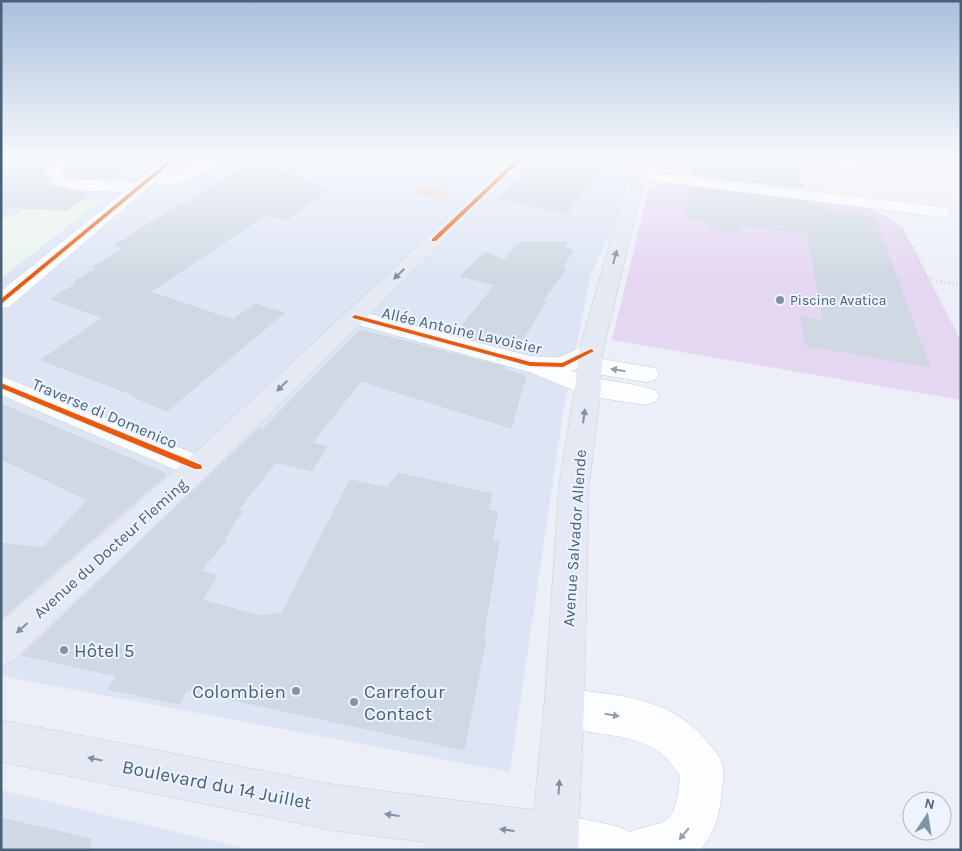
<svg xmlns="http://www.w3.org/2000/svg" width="962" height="851" font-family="Karla,sans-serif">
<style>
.residential{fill:#dde5f5}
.education{fill:#eaf5ec}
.green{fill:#e5d7f2}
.water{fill:#ead1cb}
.building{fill:#d0d8e3;stroke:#cdd6e1}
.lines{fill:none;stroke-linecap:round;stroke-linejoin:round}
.minor-casing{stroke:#c5ced8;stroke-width:1}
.major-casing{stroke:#c5ced7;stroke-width:1}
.path-far1{stroke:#c8d0d7;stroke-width:2;stroke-dasharray:0.5 2.5;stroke-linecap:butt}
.path{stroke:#c8d0d7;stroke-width:2.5;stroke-dasharray:1 3;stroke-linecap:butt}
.minor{fill:#fcfdfe;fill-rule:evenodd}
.major{fill:#e5e9f3;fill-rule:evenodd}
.cycleway-casing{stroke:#edf3ff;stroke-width:3}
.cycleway{fill:#e8590c;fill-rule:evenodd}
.oneway{fill:#7f92a4}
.oneway2{fill:#90a1ae}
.poi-dot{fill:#8194a5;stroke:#edf3ff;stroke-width:2}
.labels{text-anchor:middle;stroke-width:4;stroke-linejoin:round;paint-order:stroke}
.far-poi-label{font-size:14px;fill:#486379;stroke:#edf3ff;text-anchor:start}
.street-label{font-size:16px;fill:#486379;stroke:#edf3ff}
.near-poi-label{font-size:19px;fill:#486379;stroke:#edf3ff;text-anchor:start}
.near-street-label{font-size:19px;fill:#486379;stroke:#edf3ff}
</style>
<rect width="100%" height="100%" fill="#eceff8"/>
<g class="residential">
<path d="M1,158H649L591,273L563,414L510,772L1,676V274L41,197L11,218H1Z"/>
<path d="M1,790L252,850H1Z"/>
</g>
<path class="education" d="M41,197L102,200L1,278V218H11Z"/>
<path class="green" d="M669,182L859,204L884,215L903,228L961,341V400L612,340L649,188Z"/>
<path class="water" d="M419,186L444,191L452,190L450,192H452L444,199L411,193Z"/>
<g class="building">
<path d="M1,158H56L43,171L50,185L72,192L92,193L68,210L1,207Z"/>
<path d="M77,158H136L109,179L64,176L63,172Z"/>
<path d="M538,158H602L592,173H596L567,213L499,199Z"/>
<path d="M693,158H793L803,188L691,175Z"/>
<path d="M250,165L302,177L301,179L328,189L287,220L265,215L150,292L233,320L255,304L284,313L167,411L134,397L136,396L41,360L103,318L51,299L78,283L74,282L97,268L93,267L124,248L115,245L143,228H141Z"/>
<path d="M690,187L806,202L807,204L824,206L826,211L874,217L930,367L806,345L801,317L824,321L807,234L741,225V233L710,229L711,221L686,218Z"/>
<path d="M520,242H568L563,248L573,250L562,267L566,268L542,301L546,302L516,350L455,334L495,285L461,276L485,252L504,260Z"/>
<path d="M360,330L505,367L503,369L526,376L511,428L361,381L312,443L327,447L312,471L276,462L238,510L242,512L224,539L226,540L201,571L217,576L202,600L260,616L282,613L350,480L387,488L398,473L492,494L488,510L498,512L492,540L499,542L483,639H486L464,750L187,690L179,704L108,689L117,676L22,655L259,428L263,429Z"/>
<path d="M1,404L167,474L1,619V543L42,548L88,500L1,459Z"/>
<path d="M1,818L91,839L90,850H1Z"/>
</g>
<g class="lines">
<defs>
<g id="minor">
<path d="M59,158H75L61,172L63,177L67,179L136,182L165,158H182L165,175C182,176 193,163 209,159C214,157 222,158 228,158L198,177L172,185L154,183L9,307L1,308V291L124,192L73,190L52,184L45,171Z"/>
<path d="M841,158H857L853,168H843L840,165Z"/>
<path d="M637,170L941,207L947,208L950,212L947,216L941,217L631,178L629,175L631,172Z"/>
<path d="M355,310L530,356C539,356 549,358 558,357C574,354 582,341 600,346L603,351L597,358L655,368L659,374L655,380L646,382L591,373L582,371L580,367L571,371C600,382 627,381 655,390L659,396L655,402L646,405L588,396L529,372L347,322L344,317L347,312Z"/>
<path d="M1,376L208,459L213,467L208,475L198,479L188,475L1,395Z"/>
<path d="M564,688C617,696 667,695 705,739C722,759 726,763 722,790C719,816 717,829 700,850H537L532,836L539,820L555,813L616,826L630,832C640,828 650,826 661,823C678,817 678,791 680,776C674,769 668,758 660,753C629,730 585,737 550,722L544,708L550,694Z"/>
</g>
<g id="major">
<path d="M512,158H528L208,475L14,660L1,666V622L188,459Z"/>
<path d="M637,158H652L645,175L603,351L601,387L589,485L584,708L578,850H430L423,842L336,831L1,762V720L336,785L534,810L544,708L559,485L575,387L579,351L629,175Z"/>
</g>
</defs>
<use href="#minor" class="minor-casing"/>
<use href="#major" class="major-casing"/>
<g class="path-far1">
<path d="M1,214L12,215L42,196"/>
<path d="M896,230L908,242"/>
</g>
<path class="path" d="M907,241L912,246L926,276L937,281L961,285"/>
<use href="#minor" class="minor"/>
<use href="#major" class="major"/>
<defs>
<g id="cycleway">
<path d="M172,158H177L1,304V299Z"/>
<path d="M518,158H523L436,241H432V239Z"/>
<path d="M355,315L530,362L562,363L589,350L591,349L594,351L563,367L530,366L353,318L352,317Z"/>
<path d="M1,383L201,465L202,467L201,469H195L1,388Z"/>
</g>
</defs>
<use href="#cycleway" class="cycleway-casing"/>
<use href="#cycleway" class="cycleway"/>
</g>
<defs><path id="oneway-solid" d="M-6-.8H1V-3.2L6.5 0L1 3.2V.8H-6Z" transform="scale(1.25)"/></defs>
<g class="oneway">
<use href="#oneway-solid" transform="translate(615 257) rotate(-75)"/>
<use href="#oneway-solid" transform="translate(399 274) rotate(136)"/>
<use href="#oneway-solid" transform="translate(282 386) rotate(136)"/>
<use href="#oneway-solid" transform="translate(584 416) rotate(-82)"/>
<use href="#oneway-solid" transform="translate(22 628) rotate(138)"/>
<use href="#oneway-solid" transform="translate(95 759) rotate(-169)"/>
<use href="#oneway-solid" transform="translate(559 787) rotate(-86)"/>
<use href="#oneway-solid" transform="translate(392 815) rotate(-172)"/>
<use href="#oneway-solid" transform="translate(507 830) rotate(-173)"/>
</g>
<g class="oneway2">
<use href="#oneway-solid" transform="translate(618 370) rotate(-171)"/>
<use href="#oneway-solid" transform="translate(612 715) rotate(10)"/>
<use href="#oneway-solid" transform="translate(684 834) rotate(130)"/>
</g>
<linearGradient id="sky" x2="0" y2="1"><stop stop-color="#a9c0dc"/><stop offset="0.57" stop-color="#f6f8fc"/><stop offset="1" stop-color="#f6f8fc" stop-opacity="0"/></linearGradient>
<rect width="962" height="277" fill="url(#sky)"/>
<g class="poi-dot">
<circle cx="780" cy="300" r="5"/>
<circle cx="64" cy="650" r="5"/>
<circle cx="296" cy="691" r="5"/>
<circle cx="354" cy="702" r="5"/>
</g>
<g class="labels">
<g class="far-poi-label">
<text x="790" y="305">Piscine Avatica</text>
</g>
<g class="street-label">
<text transform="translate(462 330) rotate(13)" y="6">Allée Antoine Lavoisier</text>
<text transform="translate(105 413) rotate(23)" y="6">Traverse di Domenico</text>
<text transform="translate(574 538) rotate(-86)" y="6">Avenue Salvador Allende</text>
<text transform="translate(110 548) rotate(-42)" y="6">Avenue du Docteur Fleming</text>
</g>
<g class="near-poi-label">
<text x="74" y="657">Hôtel 5</text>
<text x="286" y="698" text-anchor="end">Colombien</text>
<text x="364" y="698">Carrefour<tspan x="364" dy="22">Contact</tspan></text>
</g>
<g class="near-street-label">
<text transform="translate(217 784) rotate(11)" y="7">Boulevard du 14 Juillet</text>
</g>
</g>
<rect width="962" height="851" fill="none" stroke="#486379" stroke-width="5"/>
<g transform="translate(927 816) rotate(12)"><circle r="24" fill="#edf3ff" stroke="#abb9c9"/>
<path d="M0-4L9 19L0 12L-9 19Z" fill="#8194a5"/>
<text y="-8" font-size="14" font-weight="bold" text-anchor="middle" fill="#486379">N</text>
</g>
</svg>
